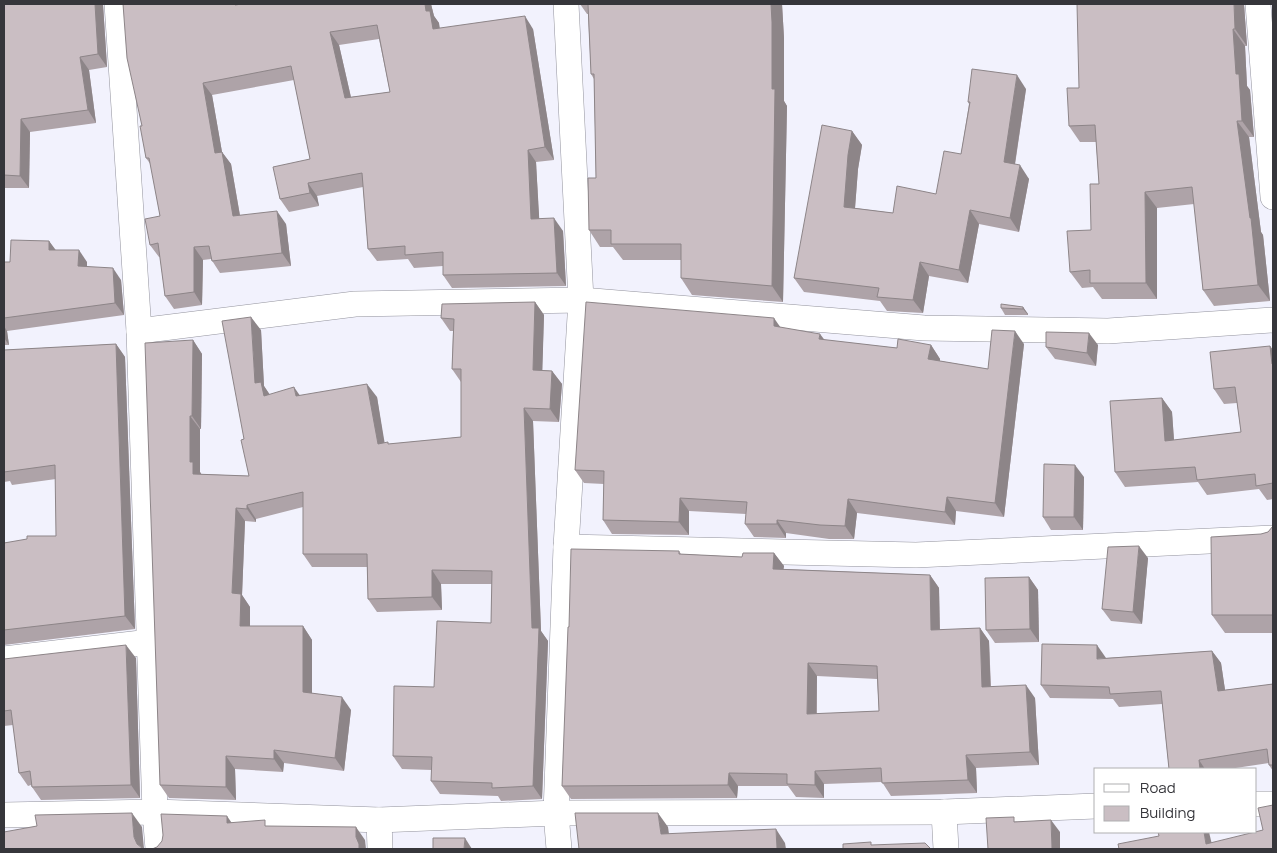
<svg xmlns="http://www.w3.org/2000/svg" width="1277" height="853" font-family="Manrope,sans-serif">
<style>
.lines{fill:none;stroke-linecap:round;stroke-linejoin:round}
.street-casing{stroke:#93939d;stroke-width:26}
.street{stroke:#fff;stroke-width:25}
.wall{fill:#aea3a8;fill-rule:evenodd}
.shaded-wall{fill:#8d8588}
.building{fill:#cabec3;stroke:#8d8588;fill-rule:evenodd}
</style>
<rect width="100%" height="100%" fill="#f2f2fd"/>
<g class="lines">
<defs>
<g id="street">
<path d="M117,4L139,331L155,812L158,849"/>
<path d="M1258,4L1273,197"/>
<path d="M139,331L355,304L581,300L924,328L1108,331L1273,320"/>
<path d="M566,547L916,555L1273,538"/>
<path d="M4,659L150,642"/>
<path d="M1256,804H1273"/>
<path d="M944,812L946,849"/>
<path d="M4,815L155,812L379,820L556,813L944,812L1096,806"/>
<path d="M379,820L380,849"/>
<path d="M559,849L556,813L566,547L581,300L566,4"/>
</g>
</defs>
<use href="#street" class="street-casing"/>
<use href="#street" class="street"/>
</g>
<g class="wall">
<path d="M4,4L103,5L107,67L89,70L96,123L30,132L29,188H4Z"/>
<path d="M123,4H431L434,16L439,23V28L533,29L554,160L536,162L539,219L563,231L566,286L452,288L443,275V266L414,268L408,259L377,261L368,249L363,187L317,196L319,206L289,212L280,199L310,159L294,80L212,95L222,152L231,164L240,215L286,224L291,266L220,273L211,259L203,260L202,305L174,309L165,296L160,257H159L150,245L160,216L151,165L146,158L142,126ZM379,39L390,92L351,97L339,45Z"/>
<path d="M580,4H782L784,38V101L787,106L783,302L692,295L681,278V260H623L613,247H600L589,230L596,178L594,79L591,74L588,14H587Z"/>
<path d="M1244,4L1247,46H1245L1247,86L1250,90L1254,137H1249L1261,232L1263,235L1270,301L1214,306L1203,290L1194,204L1157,208V299H1102L1093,287L1082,288L1070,272L1091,230L1099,184L1096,142H1080L1069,126L1079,88Z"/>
<path d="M1026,89L1015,165L1029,179L1019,232L979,224L968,283L929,276L923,313L887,311L880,301L804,292L794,278L852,131L862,145L858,169L855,208L893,213L936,194L961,154L969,104L968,102Z"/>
<path d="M49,241L55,250L87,262V267L121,280L124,315L7,331L9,345H4V262H10Z"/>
<path d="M535,302L544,315L542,370L552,371L562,384L559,422L533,421L541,631L548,641L542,799L501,801L498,796L440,794L431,781L432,770L402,769L393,756L434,687L491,623L492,584H441L442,610L377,612L368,599L367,567H312L303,554V507L256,519V522L245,521L242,595L250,607V626H303L312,640V693L351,710L344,771L284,763L283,772L235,769L236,800L169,798L160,785L193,340L202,354L201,429H200V472L201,474L249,476L244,439L261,330L264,386L270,395L377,397L384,443L389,444L461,437V382L452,369L453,331H450L441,318Z"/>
<path d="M1023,307L1028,314V315H1005L1001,308Z"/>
<path d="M780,327L825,340L897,348L931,345L940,359V361L988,369L1024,344L1004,517L956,511L955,525L857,513L854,539H829L786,533V538L754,537L745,524L746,514L689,511V535L612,534L603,520L604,484L584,483L575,470Z"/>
<path d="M116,344L125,357L135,629L4,645V543L56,536V479L12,485L10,481L4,482V350Z"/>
<path d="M1098,345L1096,366L1055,359L1046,347Z"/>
<path d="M1270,346L1273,350V499L1267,500L1259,489L1207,495L1198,482L1125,487L1115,472L1162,398L1172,412L1174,440L1241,432L1237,403L1224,404L1214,389Z"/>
<path d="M1084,477L1083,530H1051L1043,517Z"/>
<path d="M1273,526V633H1225L1212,615L1261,534L1268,532Z"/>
<path d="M679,551L681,554L742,557L774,553L784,566L783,569L930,575L939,588L940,630L980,628L989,641L991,687L1035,698L1039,765L976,768L977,793L891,796L882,782L824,784V798L796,797L788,786H738L737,798L571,799L562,786L569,627ZM817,676L877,679L879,711L817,714Z"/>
<path d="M1148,558L1142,624L1111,621L1102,609Z"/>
<path d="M1029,577L1038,590L1039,642L995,643L986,630Z"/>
<path d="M1212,651L1221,663L1225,690L1273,684V771L1269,765V763L1229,769H1169L1162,704L1119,707L1113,699L1050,698L1041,685L1106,658Z"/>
<path d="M136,658L140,798L41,800L32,787L31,785L28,786L19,773L13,725L4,726V659Z"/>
</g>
<g class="shaded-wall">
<path d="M95,4H103L107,67L98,54Z"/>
<path d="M425,4H431L434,16L439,23L442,41L433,29L426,11Z"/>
<path d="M771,4H782L784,38V101L787,106L783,302L772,286Z"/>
<path d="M1234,4H1244L1247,46L1235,29Z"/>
<path d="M525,16L533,29L554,160L545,147Z"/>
<path d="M1233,29L1245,46L1247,86L1250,90L1254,137L1242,121L1236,74Z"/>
<path d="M330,32L339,45L354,111L345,98Z"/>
<path d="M80,57L89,70L96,123L88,110Z"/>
<path d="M1017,75L1026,89L1013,176L1004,162Z"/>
<path d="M203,83L212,95L222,152L231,164L242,228L233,216L215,153Z"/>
<path d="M21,119L30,132L29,188L20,176Z"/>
<path d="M1237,121L1249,137L1261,232L1263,235L1270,301L1258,285Z"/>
<path d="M852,131L862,145L858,169L854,221L844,207L848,155Z"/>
<path d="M528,150L536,162L540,232L531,219Z"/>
<path d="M1020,165L1029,179L1019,232L1010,218Z"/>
<path d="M308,183L317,196L319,206L310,193Z"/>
<path d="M1145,192L1157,208V299L1146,283Z"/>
<path d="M970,210L979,224L968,283L959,270Z"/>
<path d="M277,211L286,224L291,266L282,253Z"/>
<path d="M554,218L563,231L566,286L557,273Z"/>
<path d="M49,241L58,253L49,250Z"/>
<path d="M194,247L203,260L202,305L194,292Z"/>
<path d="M79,250L87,262V278L78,266Z"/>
<path d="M920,262L929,276L923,313L913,300Z"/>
<path d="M113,268L121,280L124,315L115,303Z"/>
<path d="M535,302L544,315L542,383L533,370Z"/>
<path d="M1023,307L1028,314V315L1023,309Z"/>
<path d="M251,317L261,330L264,386L270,395L273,410L255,383Z"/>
<path d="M774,318L783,331L774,326Z"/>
<path d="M4,326L7,331L9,345L4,338Z"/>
<path d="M1015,331L1024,344L1004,517L995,503Z"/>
<path d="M1089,333L1098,345L1096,366L1087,353Z"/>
<path d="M820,334L830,347L819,339Z"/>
<path d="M193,340L202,354L201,429L192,416Z"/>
<path d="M116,344L125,357L135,629L125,616Z"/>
<path d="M931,345L940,359L938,372L928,359Z"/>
<path d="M1270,346L1273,350V365L1272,364Z"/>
<path d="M552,371L562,384L559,422L550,409Z"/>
<path d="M367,384L377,397L387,457L378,444Z"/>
<path d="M294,387L303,400L296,396Z"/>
<path d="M1162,398L1172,412L1175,455L1165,441Z"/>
<path d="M524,408L533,421L541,631L548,641L542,799L533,786L532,628Z"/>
<path d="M190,416L200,429V472L202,475L193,474L190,462Z"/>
<path d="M1075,465L1084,477L1083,530L1074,517Z"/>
<path d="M947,497L956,511L955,525L945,512Z"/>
<path d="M680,498L689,511V535L679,522Z"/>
<path d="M848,499L857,513L854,539L845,526Z"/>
<path d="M247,505L256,519V522L247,509Z"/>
<path d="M236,508L245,521L242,595L250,607V639L240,626L232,593Z"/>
<path d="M777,520L786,533V538L777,524Z"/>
<path d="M1139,546L1148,558L1142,624L1133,612Z"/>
<path d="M774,553L784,566L782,582L773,569Z"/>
<path d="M432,570L441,584L442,610L432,597Z"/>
<path d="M930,575L939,588L940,643L931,630Z"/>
<path d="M1029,577L1038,590L1039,642L1030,629Z"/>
<path d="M303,626L312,640V705L303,692Z"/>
<path d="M980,628L989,641L991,700L982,687Z"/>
<path d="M126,645L136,658L140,798L131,785Z"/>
<path d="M1097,645L1106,658L1097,659Z"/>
<path d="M1212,651L1221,663L1227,703L1218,691Z"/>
<path d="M808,663L817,676L816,727L807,714Z"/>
<path d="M1026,685L1035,698L1039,765L1030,752Z"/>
<path d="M342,697L351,710L344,771L335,758Z"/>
<path d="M274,750L284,763L283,772L274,759Z"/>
<path d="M966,755L976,768L977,793L968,780Z"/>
<path d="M226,756L235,769L236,800L226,787Z"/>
<path d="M1199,760L1205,769H1200Z"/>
<path d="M815,771L824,784V798L815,785Z"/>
<path d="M729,773L738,786L737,798L728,785Z"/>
<path d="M132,813L142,827L144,849L137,844L134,837Z"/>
<path d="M658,813L668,827L671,848L661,834Z"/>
<path d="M227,816L236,829L227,823Z"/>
<path d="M1051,820L1060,832V849H1052Z"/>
<path d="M356,827L365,840L366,849H359L356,837Z"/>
<path d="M776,829L785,843L786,849H777Z"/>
<path d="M1204,832H1209L1213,849L1206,844Z"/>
<path d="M465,838L472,849H464Z"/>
</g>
<g class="building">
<path d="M4,4H95L98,54L80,57L88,110L21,119L20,176L4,175Z"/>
<path d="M123,4H234L235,5L242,4H425L426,11H430L433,29L525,16L545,147L528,150L531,219L554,218L557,273L443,275V252L405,255V246L368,249L362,173L308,183L310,193L280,199L273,167L310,159L291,66L203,83L215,153L222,152L233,216L277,211L282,253L212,261L209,246L194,247V292L165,296L158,243L150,245L145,219L160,216L149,158H146L140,126H142L127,58ZM377,25L390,92L345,98L330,32Z"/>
<path d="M588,4H771L772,22V89H775L772,286L681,278V244H611V230H589L588,178H596L594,74H591Z"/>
<path d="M1077,4H1234L1235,29H1233L1236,74H1239L1242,121H1237L1250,218H1251L1258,285L1203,290L1192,187L1145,192L1146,283H1090V270L1070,272L1067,231L1091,230L1090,184H1099L1095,125L1069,126L1067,88H1079Z"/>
<path d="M972,69L1017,75L1004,162L1020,165L1010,218L970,210L959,270L920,262L913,300L877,297L879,288L794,278L822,125L852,131L848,155L844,207L893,213L897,186L936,194L944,151L961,154L970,102H968Z"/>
<path d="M11,240L49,241V250H79L78,266L113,268L115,303L4,318V262H10Z"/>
<path d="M535,302L533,370L552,371L550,409L524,408L532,628H539L533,786L492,788V783L431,781L432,757L393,756L394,686L434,687L437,621L491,623L492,571L432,570V597L368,599L367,554H303V492L247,505V509L236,508L232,593L241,594L240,626H303V692L342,697L335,758L274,750V759L226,756V787L160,785L145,343L193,340L192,416H190V462H193V474L249,476L241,440L244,439L222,321L251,317L255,383L261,382L264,396L294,387L296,396L367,384L378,444L388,442V444L461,437V369H452L454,319L441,318L442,304Z"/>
<path d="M586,302L774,318V326L820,334L819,339L897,348L898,339L931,345L928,359L988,369L992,330L1015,331L995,503L947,497L945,512L848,499L845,526L820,525L777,520V524H745L747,502L680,498L679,522L603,520L604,471L575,470Z"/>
<path d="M1001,304L1023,307V309L1001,308Z"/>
<path d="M1046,332L1089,333L1087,353L1046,347Z"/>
<path d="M116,344L125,616L4,630V543L27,539V536H56L55,465L4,472V350Z"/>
<path d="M1270,346L1272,364H1273V483L1256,486L1255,474L1197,480L1195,467L1115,472L1110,401L1162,398L1165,441L1241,432L1235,387L1214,389L1210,352Z"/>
<path d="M1044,464L1075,465L1074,517H1043Z"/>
<path d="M1273,526V615H1212L1211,537L1261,534L1268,532Z"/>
<path d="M1139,546L1133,612L1102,609L1108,547Z"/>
<path d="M571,549L679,551V554L742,557L743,553H774L773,569L930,575L931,630L980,628L982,687L1026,685L1030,752L966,755L968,780L882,783L881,768L815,771V785L787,784V774L729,773L728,785L562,786L568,627H569ZM808,663L877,666L879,711L807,714Z"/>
<path d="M1029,577L1030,629L986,630L985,578Z"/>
<path d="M1042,644L1097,645V659L1212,651L1218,691L1273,684V765H1269L1267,749L1199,760L1200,769H1169L1161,691L1110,694L1109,687L1041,685Z"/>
<path d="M126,645L131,785L32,787L30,771L19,773L11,710L4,711V659Z"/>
<path d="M1273,805V849H1119L1118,844L1159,836L1158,832H1204L1206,844L1263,830L1258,808Z"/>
<path d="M132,813L134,837L137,844L142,848L146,849H4V832L37,826L35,815Z"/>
<path d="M575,813H658L661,834L776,829L777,849H579Z"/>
<path d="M161,814L227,816V823L265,820V826L356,827V837L359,844V849H152L157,847L162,841L163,835Z"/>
<path d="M1014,817V822L1051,820L1052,849H988L986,818Z"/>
<path d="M433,838H465L464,849H433Z"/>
<path d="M871,842V845L925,843L931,849H843V844Z"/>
</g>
<rect width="1277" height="853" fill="none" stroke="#36363b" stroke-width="10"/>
<rect x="1094" y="768" width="162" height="65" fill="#ffffff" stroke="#afafb1"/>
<rect x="1104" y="784" width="25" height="8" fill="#ffffff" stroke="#afafb1"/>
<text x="1140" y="793" font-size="15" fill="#36363b">Road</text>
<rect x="1104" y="806" width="25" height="15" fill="#cabec3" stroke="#afafb1"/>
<text x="1140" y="818" font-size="15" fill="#36363b">Building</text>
</svg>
